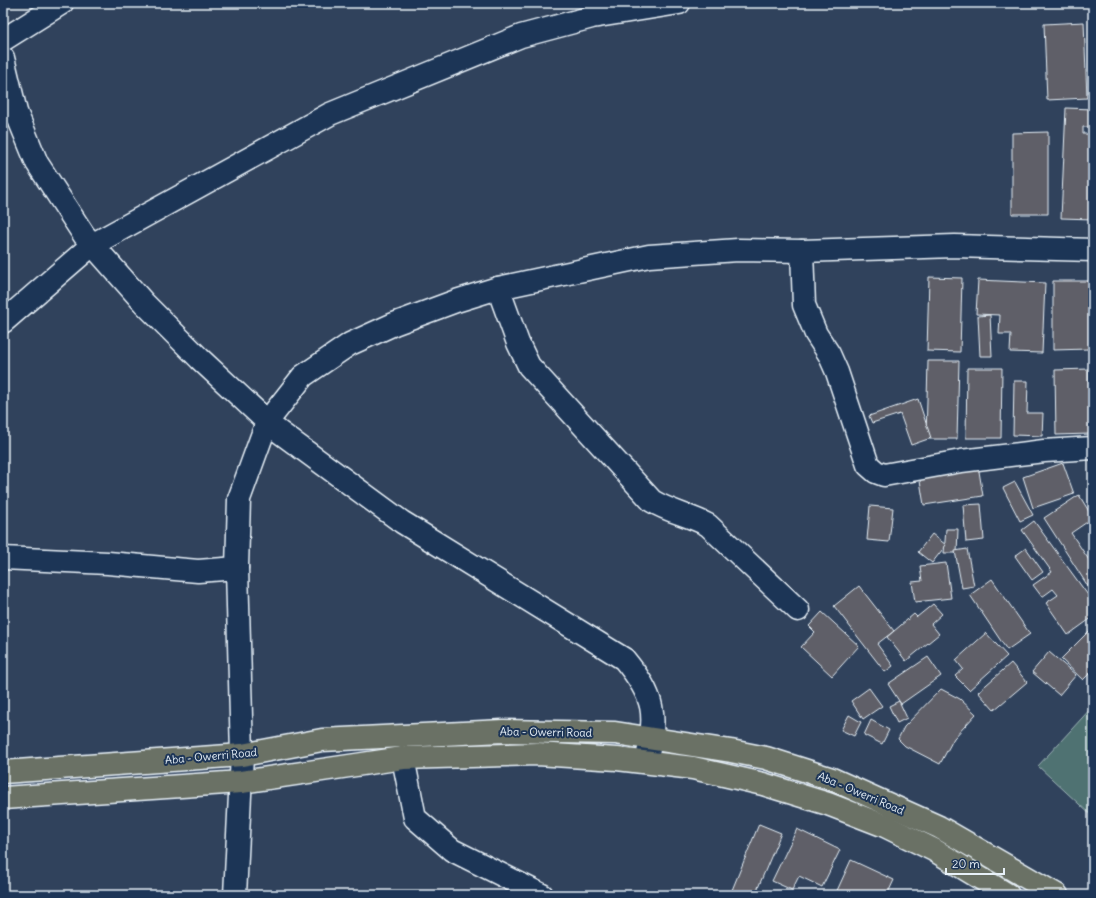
<svg xmlns="http://www.w3.org/2000/svg" width="1096" height="898" font-family="Delius,sans-serif">
<style>
.green{fill:#507272;stroke:#9cb2b5}
.building{fill:#5e5f68;stroke:#e8f1f8}
.lines{fill:none;stroke-linecap:round;stroke-linejoin:round}
.minor-casing{stroke:#e8f1f8;stroke-width:25}
.highway-casing{stroke:#e8f1f8;stroke-width:25}
.minor{stroke:#1d3557;stroke-width:22}
.highway{stroke:#6a7165;stroke-width:22}
.labels{text-anchor:middle;stroke-width:4;stroke-linejoin:round;paint-order:stroke}
.street-label{font-size:11px;fill:#e8f1f8;stroke:#1d3557}
</style>
<rect width="100%" height="100%" fill="#30425c"/>
<filter id="ink" filterUnits="userSpaceOnUse"><feTurbulence type="fractalNoise" baseFrequency=".025" numOctaves="2"/><feDisplacementMap in="SourceGraphic" scale="8" xChannelSelector="R" yChannelSelector="G"/><feConvolveMatrix kernelMatrix="1 2 1 2 8 2 1 2 1" color-interpolation-filters="sRGB"/></filter>
<g filter="url(#ink)">
<path class="green" d="M1093,706V817L1038,766Z"/>
<g class="building">
<path d="M1091,19H1093V57Z"/>
<path d="M1084,22L1087,98L1047,100L1044,24Z"/>
<path d="M1066,108L1093,109V127H1083V134H1093V219L1061,218Z"/>
<path d="M1048,132V214H1012V133Z"/>
<path d="M929,277L962,278L960,352L927,351Z"/>
<path d="M978,280L1045,283L1042,353L1010,352L1011,334H999L1000,315L976,314Z"/>
<path d="M1053,281H1089V349L1053,350Z"/>
<path d="M990,315L992,356H980L978,316Z"/>
<path d="M928,361H959L957,439H926Z"/>
<path d="M967,368H1002L1001,438H966Z"/>
<path d="M1089,369L1090,434L1056,435L1055,370Z"/>
<path d="M1014,381H1028L1027,413H1043L1042,436L1013,435Z"/>
<path d="M918,399L931,438L911,445L900,414L872,423L869,416Z"/>
<path d="M1063,463L1074,494L1033,508L1023,477Z"/>
<path d="M978,465L983,496L924,505L919,475Z"/>
<path d="M1015,482L1033,515L1020,521L1003,488Z"/>
<path d="M1079,495L1093,518L1071,533L1093,566V594L1044,518Z"/>
<path d="M981,504L984,540L966,542L963,505Z"/>
<path d="M870,506L893,508L889,542L867,540Z"/>
<path d="M1034,521L1093,602V617L1068,635L1046,603L1058,595L1053,589L1042,597L1033,585L1052,572L1022,530Z"/>
<path d="M946,529H958L957,553H944Z"/>
<path d="M932,534L946,545L932,563L918,552Z"/>
<path d="M1026,548L1043,572L1032,580L1015,556Z"/>
<path d="M967,549L974,586L962,588L955,551Z"/>
<path d="M946,563L951,598L915,602L912,582L922,581L920,566Z"/>
<path d="M992,579L1030,634L1007,650L970,595Z"/>
<path d="M859,586L894,631L877,644L893,666L885,672L834,606Z"/>
<path d="M933,604L942,614L931,624L939,634L906,661L887,637L914,614L917,617Z"/>
<path d="M822,612L859,646L832,676L801,647L815,632L809,626Z"/>
<path d="M1092,628L1093,670L1083,680L1061,659Z"/>
<path d="M986,633L1007,656L969,690L955,676L963,669L956,660Z"/>
<path d="M1049,652L1076,675L1059,695L1032,672Z"/>
<path d="M928,657L941,676L901,704L888,684Z"/>
<path d="M1011,663L1027,682L994,710L978,692Z"/>
<path d="M869,688L882,706L863,719L851,701Z"/>
<path d="M941,689L960,699L976,714L954,738L940,764L905,746L898,739L904,727Z"/>
<path d="M899,701L907,718L897,723L889,706Z"/>
<path d="M849,715L861,722L854,736L841,730Z"/>
<path d="M871,720L889,730L882,744L864,735Z"/>
<path d="M759,824L781,833L755,895H730Z"/>
<path d="M797,829L840,850L822,887L799,876L792,890L772,881Z"/>
<path d="M851,860L894,880L887,895H835Z"/>
</g>
<g class="lines">
<defs>
<g id="minor">
<path d="M3,40L62,3"/>
<path d="M3,58L16,112L37,163L84,235L144,303L200,359L274,428L402,522L624,659C655,697 658,714 646,762"/>
<path d="M802,251L804,305L816,334L829,354L837,372L868,465L876,472L884,475L961,461L1044,451L1093,448"/>
<path d="M498,288L518,343L529,366L652,501C670,512 689,515 708,525L798,610"/>
<path d="M3,322L92,245L330,114L521,36L592,17L679,3"/>
<path d="M3,558L108,563L198,571L237,568"/>
<path d="M403,758L415,818L452,850L542,895"/>
<path d="M235,895L242,755L237,568L239,499L267,422L303,376L350,344L394,324L456,301L498,288L649,256L738,250L802,251L955,246L1093,250"/>
</g>
<g id="highway">
<path d="M3,772L242,755L322,740L503,731L615,733L731,751L766,758L832,779L939,827L1057,895"/>
<path d="M3,798L241,782L403,758L537,754L617,759L693,768L763,784L828,804L885,826L934,850L1008,895"/>
</g>
</defs>
<use href="#minor" class="minor-casing"/>
<use href="#highway" class="highway-casing"/>
<use href="#minor" class="minor"/>
<use href="#highway" class="highway"/>
</g>
</g>
<g class="labels">
<g class="street-label">
<text transform="translate(546 732) rotate(1)" y="4">Aba - Owerri Road</text>
<text transform="translate(211 756) rotate(-5)" y="4">Aba - Owerri Road</text>
<text transform="translate(861 793) rotate(23)" y="4">Aba - Owerri Road</text>
</g>
</g>
<rect width="1096" height="898" fill="none" stroke="#1d3557" stroke-width="16"/>
<rect x="8" y="8" width="1080" height="882" fill="none" stroke="#e8f1f8" stroke-width="1.5" filter="url(#ink)"/>
<path d="M946 868v6h58v-6" fill="none" stroke="#e8f1f8" stroke-width="2"/>
<text x="952" y="868" font-size="12" fill="#e8f1f8" stroke="#1d3557" stroke-width="3" paint-order="stroke">20 m</text>
</svg>
